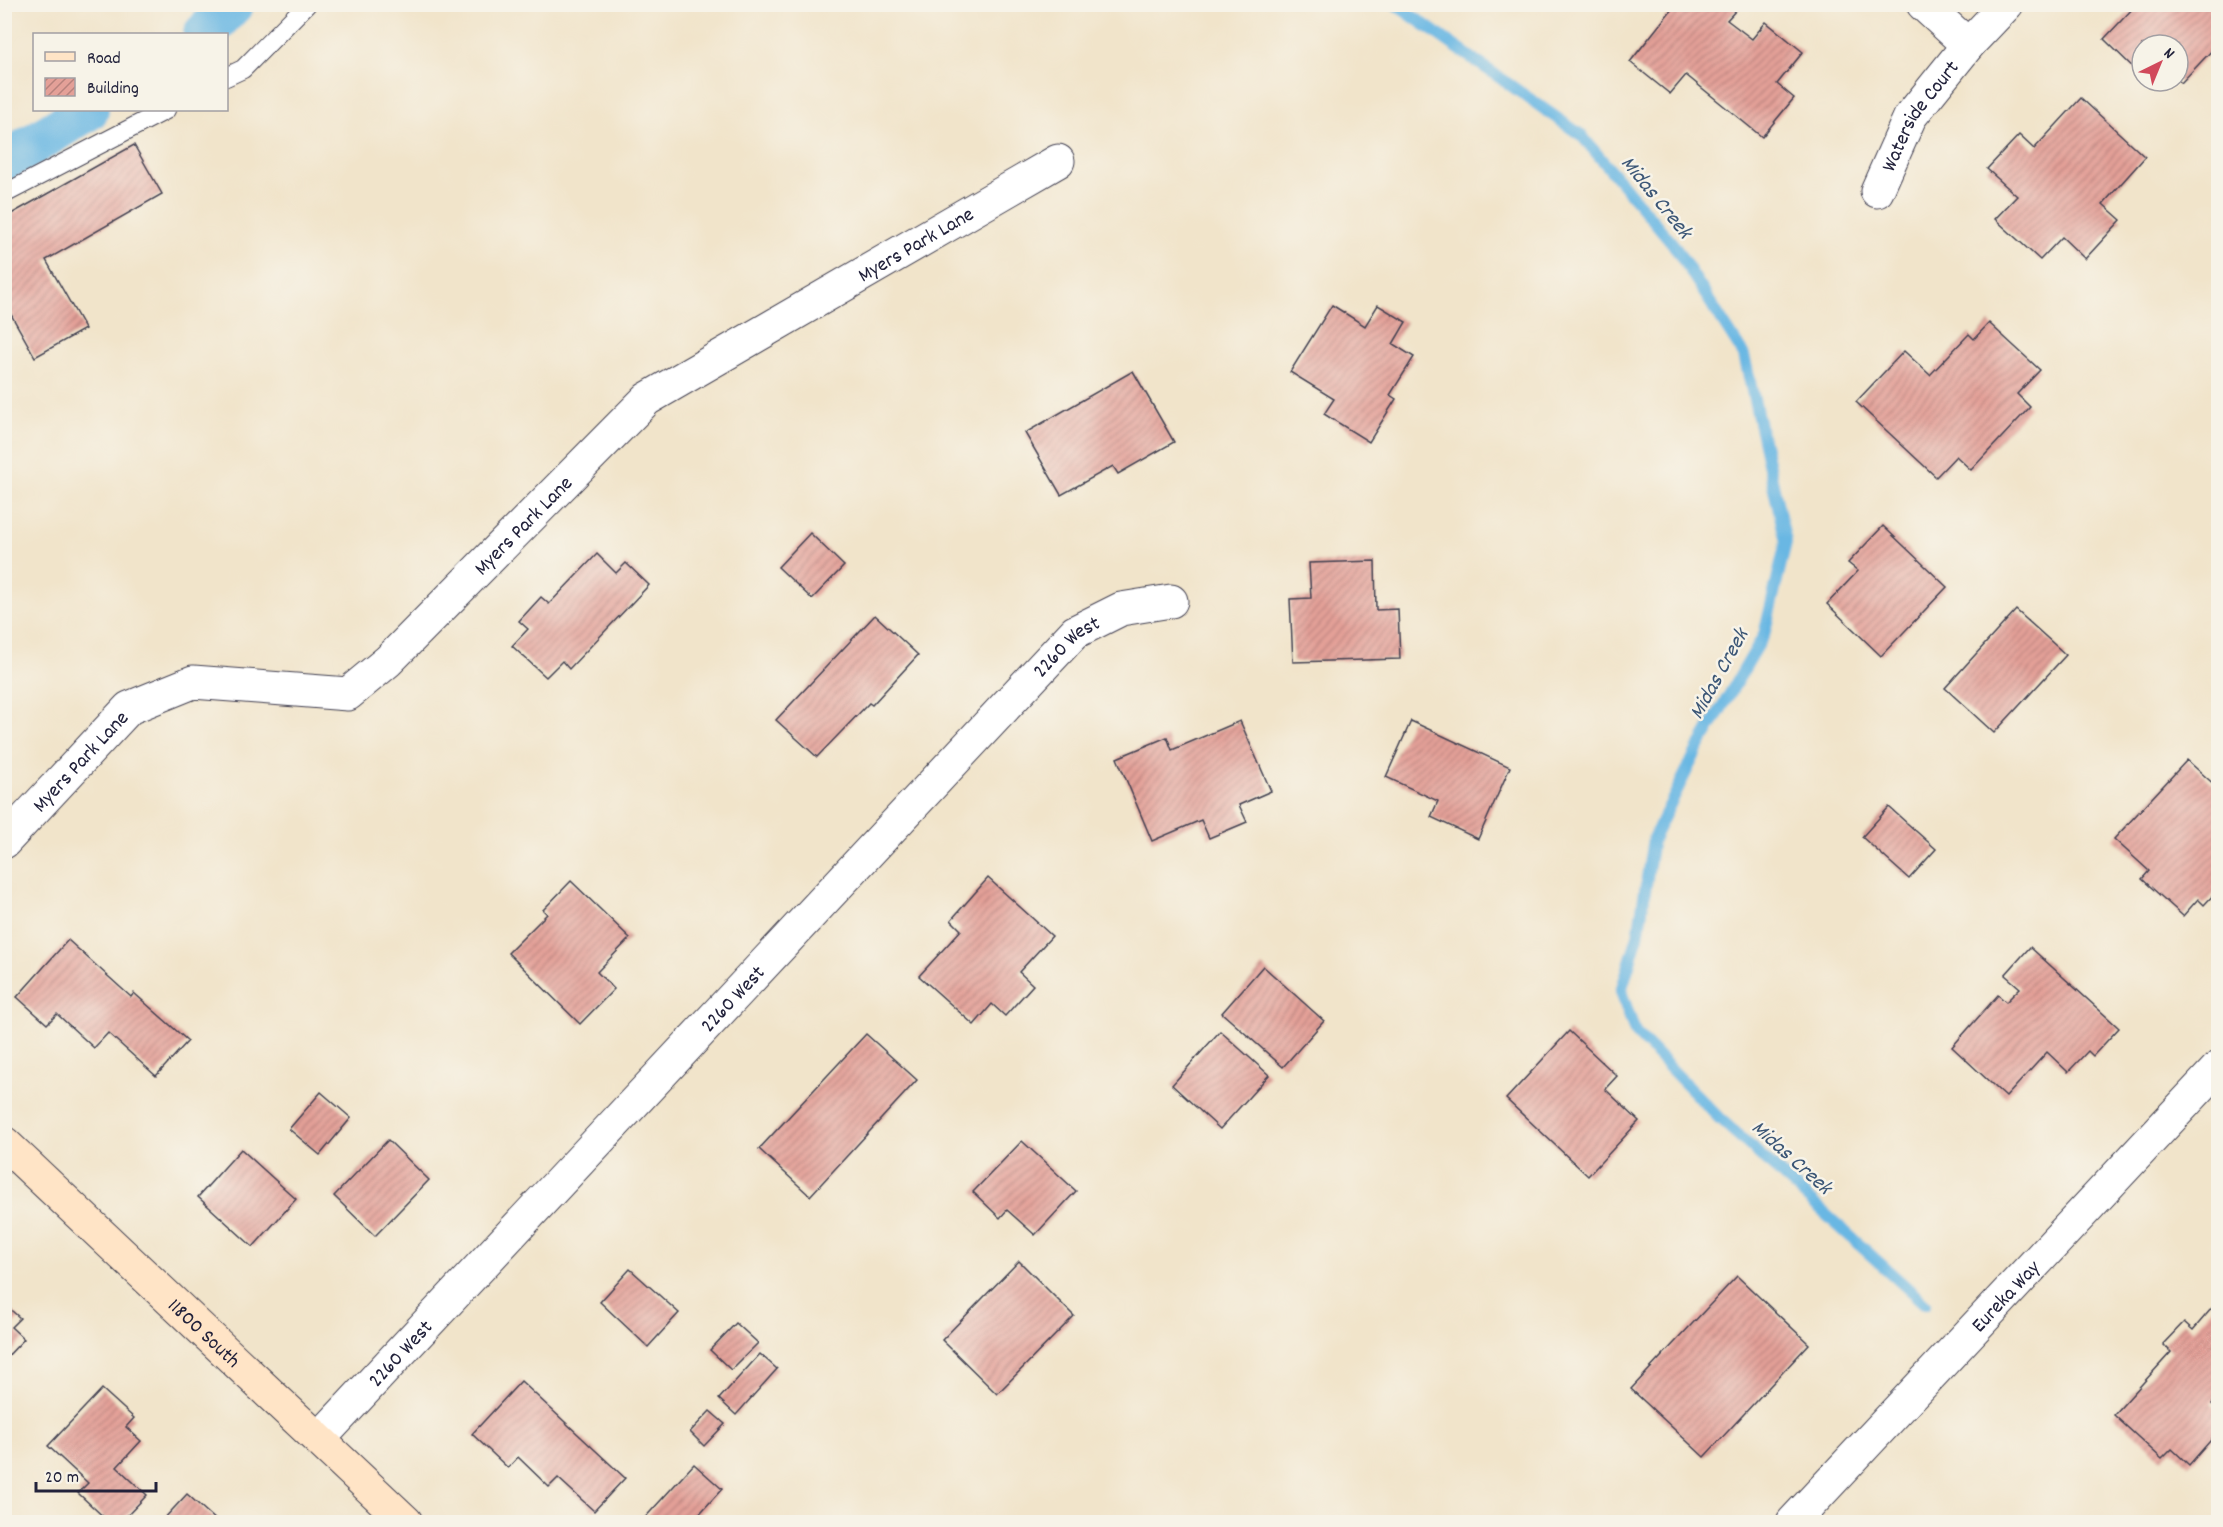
<svg xmlns="http://www.w3.org/2000/svg" width="2223" height="1527" font-family="Dekko,sans-serif">
<style>
.lines{fill:none;stroke-linecap:round;stroke-linejoin:round}
.stream{stroke:#69b7e3;stroke-width:12}
.canal{stroke:#69b7e3;stroke-width:42}
.building{fill:url(#building-hatch)}
.service-casing{stroke:#413f50;stroke-width:20}
.minor-casing{stroke:#413f50;stroke-width:35}
.secondary-casing{stroke:#413f50;stroke-width:35}
.service{stroke:#fff;stroke-width:18}
.minor{stroke:#fff;stroke-width:33}
.secondary{stroke:#ffe4c6;stroke-width:33}
.labels{text-anchor:middle;stroke-width:5;stroke-linejoin:round;paint-order:stroke}
.street-label{font-size:21px;fill:#22223b;stroke:#f7f3e8}
.water-label{font-size:22px;font-style:italic;fill:#3b5676;stroke:#f7f3e8}
</style>
<defs>
<pattern id="building-hatch" width="6" height="6" patternUnits="userSpaceOnUse" patternTransform="scale(1.5)"><rect width="6" height="6" fill="#e4a098"/><path d="M-1 1l2-2M0 6l6-6M5 7l2-2" fill="none" stroke="#b8827d"/></pattern>
</defs>
<rect width="100%" height="100%" fill="#f7f3e8"/>
<filter id="ink" filterUnits="userSpaceOnUse"><feTurbulence type="fractalNoise" baseFrequency=".0167" numOctaves="2"/><feDisplacementMap in="SourceGraphic" scale="12" xChannelSelector="R" yChannelSelector="G"/><feConvolveMatrix kernelMatrix="1 2 1 2 8 2 1 2 1" color-interpolation-filters="sRGB"/></filter>
<filter id="wash" filterUnits="userSpaceOnUse"><feTurbulence type="fractalNoise" baseFrequency=".008" numOctaves="4" result="noise"/><feDisplacementMap in="SourceGraphic" scale="24" xChannelSelector="R" yChannelSelector="G"/><feGaussianBlur stdDeviation="1.35" result="paint"/><feColorMatrix in="noise" values="0 0 0 0 0 0 0 0 0 0 0 0 0 0 0 0 0 1.4 0 .05"/><feComposite in="paint" operator="in"/></filter>
<g filter="url(#wash)">
<rect width="100%" height="100%" fill="#f1e4ca"/>
<g class="lines">
<path class="stream" d="M1395,4L1581,135L1673,244L1744,355L1786,542L1764,635L1697,750L1653,839L1638,936L1621,991L1635,1032L1719,1118L1925,1304"/>
<g class="canal">
<path d="M204,34L233,4"/>
<path d="M4,160L23,151L88,110"/>
</g>
</g>
<g id="blocks">
<g class="building">
<path d="M1676,4H1732L1737,9L1727,20L1752,39L1766,22L1803,52L1777,84L1794,98L1762,137L1686,75L1670,94L1630,62Z"/>
<path d="M2137,4H2218V44L2181,83L2178,80V45H2142V76L2104,39Z"/>
<path d="M2081,98L2145,157L2103,204L2121,220L2085,259L2062,237L2040,260L1995,219L2017,196L1987,169L2019,135L2034,149Z"/>
<path d="M134,145L162,194L46,260L85,329L35,357L4,302V218Z"/>
<path d="M1332,305L1365,326L1378,305L1406,322L1393,344L1414,357L1390,395L1396,399L1369,442L1324,414L1334,399L1290,372Z"/>
<path d="M1989,323L2040,370L2017,394L2030,407L1971,470L1956,456L1936,477L1856,402L1904,351L1930,375L1969,334L1974,339Z"/>
<path d="M1133,371L1174,442L1118,474L1113,466L1061,495L1025,433Z"/>
<path d="M1883,526L1947,587L1881,656L1827,604L1858,571L1848,563Z"/>
<path d="M810,533L844,566L812,599L778,567Z"/>
<path d="M597,554L616,573L626,563L649,585L569,669L562,661L546,677L512,646L528,629L519,621L541,597L549,604Z"/>
<path d="M1375,561L1376,610L1398,609L1400,659L1293,662L1290,599L1311,598L1309,563Z"/>
<path d="M2016,610L2066,655L1994,733L1945,688Z"/>
<path d="M875,615L918,655L872,705L869,703L817,757L776,720Z"/>
<path d="M1240,721L1271,791L1239,805L1247,822L1209,838L1201,820L1152,841L1117,758L1167,737L1172,750Z"/>
<path d="M1411,721L1510,767L1478,839L1431,817L1438,801L1386,777Z"/>
<path d="M2187,760L2218,788V890L2204,905L2198,899L2183,916L2142,879L2149,871L2114,839Z"/>
<path d="M1889,807L1936,849L1909,879L1862,837Z"/>
<path d="M988,878L1052,936L1019,972L1033,985L1005,1016L992,1004L974,1025L919,976L961,930L951,920Z"/>
<path d="M571,881L630,938L597,972L614,989L580,1024L508,953L547,914L543,910Z"/>
<path d="M68,940L131,997L134,993L188,1041L156,1076L108,1033L94,1048L57,1014L47,1024L17,997Z"/>
<path d="M2030,947L2119,1028L2093,1056L2088,1051L2068,1072L2047,1052L2006,1097L1952,1047L1998,995L2006,1002L2020,988L2005,975Z"/>
<path d="M1263,966L1324,1021L1283,1067L1222,1013Z"/>
<path d="M1220,1031L1269,1075L1220,1129L1172,1085Z"/>
<path d="M1569,1031L1617,1076L1605,1089L1639,1121L1588,1176L1506,1099Z"/>
<path d="M866,1034L917,1080L810,1196L759,1149Z"/>
<path d="M321,1092L351,1118L320,1155L289,1129Z"/>
<path d="M388,1140L429,1180L375,1236L334,1196Z"/>
<path d="M1022,1141L1076,1191L1035,1235L1007,1210L1000,1218L973,1192Z"/>
<path d="M241,1149L296,1199L253,1247L198,1197Z"/>
<path d="M1019,1261L1074,1316L997,1394L942,1340Z"/>
<path d="M630,1269L679,1313L648,1347L600,1302Z"/>
<path d="M1737,1276L1809,1344L1704,1457L1631,1389Z"/>
<path d="M2218,1301V1397L2212,1404L2218,1410V1432L2189,1465L2172,1449L2162,1459L2114,1415L2171,1352L2163,1344L2184,1322L2193,1330Z"/>
<path d="M4,1304L20,1318L11,1327L24,1339L4,1360Z"/>
<path d="M736,1323L758,1343L731,1370L710,1350Z"/>
<path d="M760,1354L777,1369L736,1415L719,1399Z"/>
<path d="M521,1381L625,1478L594,1511L558,1478L549,1487L518,1457L508,1468L472,1434Z"/>
<path d="M102,1389L134,1418L126,1427L141,1441L117,1467L147,1495L121,1522H109L78,1493L88,1483L48,1446Z"/>
<path d="M710,1411L725,1424L704,1446L690,1432Z"/>
<path d="M694,1464L722,1489L692,1522H641Z"/>
<path d="M187,1494L218,1522H161Z"/>
</g>
</g>
</g>
<g filter="url(#ink)">
<use href="#blocks" fill-opacity="0" stroke="#413f50" stroke-width="1.5"/>
<g class="lines">
<defs>
<g id="service">
<path d="M226,77L243,69L307,4"/>
<path d="M4,194L166,110"/>
</g>
<g id="minor">
<path d="M1923,4L1968,45"/>
<path id="s1" d="M1877,191L1910,117L1968,45L2007,4"/>
<path id="s2" d="M4,842L129,708L193,682L348,694L388,661L647,399L1058,161"/>
<path id="s3" d="M319,1439L1075,632L1121,609L1171,601"/>
<path id="s4" d="M1793,1522L2218,1068"/>
</g>
<g id="secondary">
<path id="s5" d="M4,1143L406,1522"/>
</g>
</defs>
<use href="#service" class="service-casing"/>
<use href="#minor" class="minor-casing"/>
<use href="#secondary" class="secondary-casing"/>
<use href="#service" class="service"/>
<use href="#minor" class="minor"/>
<use href="#secondary" class="secondary"/>
</g>
</g>
<g class="labels">
<g class="street-label">
<text dy="7" stroke="none"><textPath href="#s1" startOffset="87">Waterside Court</textPath></text>
<text dy="7" stroke="none"><textPath href="#s2" startOffset="1138">Myers Park Lane</textPath></text>
<text dy="7" stroke="none"><textPath href="#s2" startOffset="651">Myers Park Lane</textPath></text>
<text dy="7" stroke="none"><textPath href="#s3" startOffset="1090">2260 West</textPath></text>
<text dy="7" stroke="none"><textPath href="#s2" startOffset="111">Myers Park Lane</textPath></text>
<text dy="7" stroke="none"><textPath href="#s3" startOffset="604">2260 West</textPath></text>
<text dy="7" stroke="none"><textPath href="#s4" startOffset="310">Eureka Way</textPath></text>
<text dy="7" stroke="none"><textPath href="#s5" startOffset="276">11800 South</textPath></text>
<text dy="7" stroke="none"><textPath href="#s3" startOffset="118">2260 West</textPath></text>
</g>
<g class="water-label">
<text transform="translate(1658 196) rotate(51)" y="8">Midas Creek</text>
<text transform="translate(1717 673) rotate(-61)" y="8">Midas Creek</text>
<text transform="translate(1793 1156) rotate(42)" y="8">Midas Creek</text>
</g>
</g>
<rect width="2223" height="1527" fill="none" stroke="#f7f3e8" stroke-width="24"/>
<rect x="33" y="33" width="195" height="78" fill="#f7f3e8" stroke="#a29fa3" stroke-width="1.5"/>
<rect x="45" y="52" width="30" height="9" fill="#ffe4c6" stroke="#a29fa3" stroke-width="1.5"/>
<text x="87" y="63" font-size="18" fill="#22223b">Road</text>
<rect x="45" y="78" width="30" height="18" fill="url(#building-hatch)" stroke="#a29fa3" stroke-width="1.5"/>
<text x="87" y="93" font-size="18" fill="#22223b">Building</text>
<g transform="translate(2160 63) rotate(43)"><circle r="28" fill="#f7f3e8" stroke="#a29fa3" stroke-width="1.5"/>
<path d="M0-4.5L10 22L0 15L-10 22Z" fill="#d1495b"/>
<text y="-9" font-size="16" font-weight="bold" text-anchor="middle" fill="#22223b">N</text>
</g>
<path d="M36 1482v9h120v-9" fill="none" stroke="#22223b" stroke-width="3"/>
<text x="45" y="1482" font-size="18" fill="#22223b" stroke="#f7f3e8" stroke-width="4.5" paint-order="stroke">20 m</text>
</svg>
